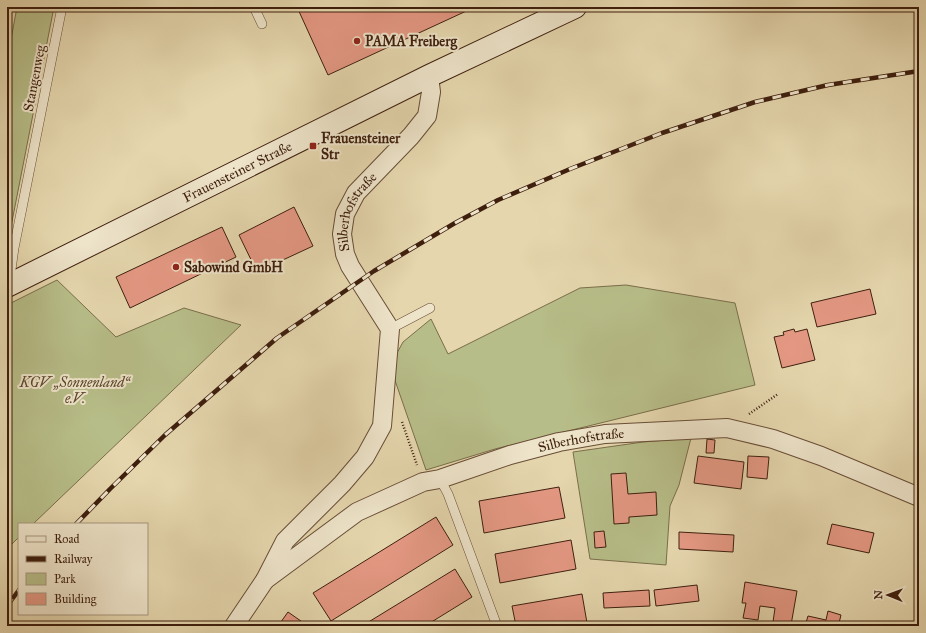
<svg xmlns="http://www.w3.org/2000/svg" width="926" height="633" font-family="'IM FELL Great Primer',serif">
<style>
.green{fill:#b7bd88;stroke:#7a6e4b}
.building{fill:#e49883;stroke:#3e1f0e}
.lines{fill:none;stroke-linecap:round;stroke-linejoin:round}
.lane-casing{stroke:#684d36;stroke-width:10}
.street-casing{stroke:#684d36;stroke-width:20}
.secondary-casing{stroke:#3e1f0e;stroke-width:24}
.path{stroke:#3e1f0e;stroke-width:2.5;stroke-dasharray:1 2;stroke-linecap:butt}
.lane{stroke:#eee4ca;stroke-width:9}
.street{stroke:#eee4ca;stroke-width:18}
.secondary{stroke:#eee4ca;stroke-width:22}
.rail-casing{stroke:#3e1f0e;stroke-width:4.5}
.rail{stroke:#eee4ca;stroke-width:3;stroke-dasharray:9;stroke-linecap:butt}
.poi-dot{fill:#8f2418;stroke:#eee4ca;stroke-width:1.5}
.labels{text-anchor:middle;stroke-width:4;stroke-linejoin:round;paint-order:stroke}
.poi-label{font-size:14px;font-weight:bold;fill:#3e1f0e;stroke:#eee4ca;text-anchor:start}
.street-label{font-size:14px;fill:#3e1f0e;stroke:#eee4ca}
.park-label{font-size:14px;font-style:italic;fill:#5c462c;stroke:#eee4ca}
</style>
<rect width="100%" height="100%" fill="#e5d6ad"/>
<filter id="stains"><feTurbulence type="fractalNoise" baseFrequency=".005" numOctaves="4"/><feColorMatrix values="0 0 0 0 .2 0 0 0 0 .09 0 0 0 0 .02 0 0 0 .5 -.17"/></filter>
<radialGradient id="worn" r=".72"><stop offset=".6" stop-color="#630" stop-opacity="0"/><stop offset="1" stop-color="#630" stop-opacity=".3"/></radialGradient>
<g class="green">
<path d="M17,7H54L7,247V61Z"/>
<path d="M57,280L116,337L184,308L241,325L33,524H19V537L7,549V305Z"/>
<path d="M626,285L735,303L755,385L495,449L426,470L390,366L403,342L431,319L448,354L580,288Z"/>
<path d="M691,438L679,485L670,506L666,565L590,559L573,452L643,442Z"/>
</g>
<g class="building">
<path d="M297,7H475L328,75Z"/>
<path d="M294,207L313,246L257,272L239,235Z"/>
<path d="M222,227L236,257L130,308L116,277Z"/>
<path d="M870,289L876,314L817,327L811,303Z"/>
<path d="M794,329L795,332L807,329L815,360L782,368L774,337L784,335L783,332Z"/>
<path d="M707,439L715,440L714,453H706Z"/>
<path d="M698,456L744,462L741,489L694,483Z"/>
<path d="M748,456L769,457L767,479L747,477Z"/>
<path d="M626,473L628,494L656,492L657,515L629,517V523L614,524L611,474Z"/>
<path d="M559,487L565,518L484,533L479,501Z"/>
<path d="M436,517L453,545L331,621L313,593Z"/>
<path d="M832,524L874,533L869,553L827,544Z"/>
<path d="M604,531L606,547L595,548L594,532Z"/>
<path d="M679,532L734,535L733,552L679,549Z"/>
<path d="M571,540L576,569L500,583L495,554Z"/>
<path d="M455,569L472,597L425,626H362Z"/>
<path d="M745,582L797,591L791,625L773,622L775,608L760,606L758,620L743,618L746,603H742Z"/>
<path d="M697,585L699,601L656,606L654,590Z"/>
<path d="M649,590L650,606L604,608L603,593Z"/>
<path d="M582,594L587,623L568,626H516L512,606Z"/>
<path d="M828,611L841,615L839,623L850,626H805L808,616L826,620Z"/>
<path d="M288,612L308,626H278Z"/>
<path d="M708,622L709,626H686Z"/>
</g>
<g class="lines">
<defs>
<g id="lane">
<path d="M254,7L262,24"/>
<path d="M9,284L14,248L62,7"/>
<path d="M390,329L430,308"/>
<path d="M440,479L448,494L497,626"/>
</g>
<g id="street">
<path id="s1" d="M265,580L357,512L423,482L440,479L510,455L559,442L605,434L727,428L773,439L821,456L919,497"/>
<path id="s2" d="M234,626L265,580L285,541L342,484L365,457L382,426L390,329L350,266L345,254L342,234L345,214L356,193L411,136L427,116L431,92L429,76"/>
</g>
<g id="secondary">
<path id="s3" d="M7,286L429,76L575,7"/>
</g>
</defs>
<use href="#lane" class="lane-casing"/>
<use href="#street" class="street-casing"/>
<use href="#secondary" class="secondary-casing"/>
<g class="path">
<path d="M749,414L778,394"/>
<path d="M402,422L417,465"/>
</g>
<use href="#lane" class="lane"/>
<use href="#street" class="street"/>
<use href="#secondary" class="secondary"/>
<defs>
<g id="rail">
<path d="M76,524L110,489L165,435L277,338L374,271L455,223L498,200L570,169L662,133L755,102L828,85L919,71"/>
<path d="M7,606L19,590"/>
</g>
</defs>
<use href="#rail" class="rail-casing"/>
<use href="#rail" class="rail"/>
</g>
<g class="poi-dot">
<circle cx="357" cy="41" r="4"/>
<rect x="309" y="142" width="8" height="8" rx="2"/>
<circle cx="176" cy="267" r="4"/>
</g>
<g class="labels">
<g class="poi-label">
<text x="365" y="46">PAMA Freiberg</text>
<text x="321" y="143">Frauensteiner<tspan x="321" dy="16">Str</tspan></text>
<text x="184" y="272">Sabowind GmbH</text>
</g>
<g class="street-label">
<text transform="translate(34 78) rotate(-79)" y="5">Stangenweg</text>
<text dy="5" stroke="none"><textPath href="#s3" startOffset="257">Frauensteiner Straße</textPath></text>
<text dy="5" stroke="none"><textPath href="#s2" startOffset="482">Silberhofstraße</textPath></text>
<text dy="5" stroke="none"><textPath href="#s1" startOffset="351">Silberhofstraße</textPath></text>
</g>
<g class="park-label">
<text x="75" y="387">KGV „Sonnenland“<tspan x="75" dy="16">e.V.</tspan></text>
</g>
</g>
<rect width="926" height="633" fill="none" stroke="#e5d6ad" stroke-width="24"/>
<rect x="8" y="8" width="910" height="617" fill="none" stroke="#3e1f0e" stroke-width="2"/>
<rect x="12" y="12" width="902" height="609" fill="none" stroke="#3e1f0e"/>
<rect x="18" y="523" width="130" height="92" fill="#eee4ca" stroke="#a8957f"/>
<rect x="26" y="536" width="20" height="6" fill="#eee4ca" stroke="#a8957f"/>
<text x="54" y="543" font-size="12" fill="#3e1f0e">Road</text>
<rect x="26" y="556" width="20" height="6" fill="#3e1f0e" stroke="#a8957f"/>
<text x="54" y="563" font-size="12" fill="#3e1f0e">Railway</text>
<rect x="26" y="573" width="20" height="12" fill="#b7bd88" stroke="#a8957f"/>
<text x="54" y="583" font-size="12" fill="#3e1f0e">Park</text>
<rect x="26" y="593" width="20" height="12" fill="#e49883" stroke="#a8957f"/>
<text x="54" y="603" font-size="12" fill="#3e1f0e">Building</text>
<g transform="translate(888 595) rotate(271)" stroke="#eee4ca" stroke-width="3" paint-order="stroke">
<path d="M0-3L7 15L0 10L-7 15Z" fill="#3e1f0e"/>
<text y="-6" font-size="11" font-weight="bold" text-anchor="middle" fill="#3e1f0e">N</text>
</g>
<rect width="100%" height="100%" filter="url(#stains)"/>
<rect width="100%" height="100%" fill="url(#worn)"/>
</svg>
